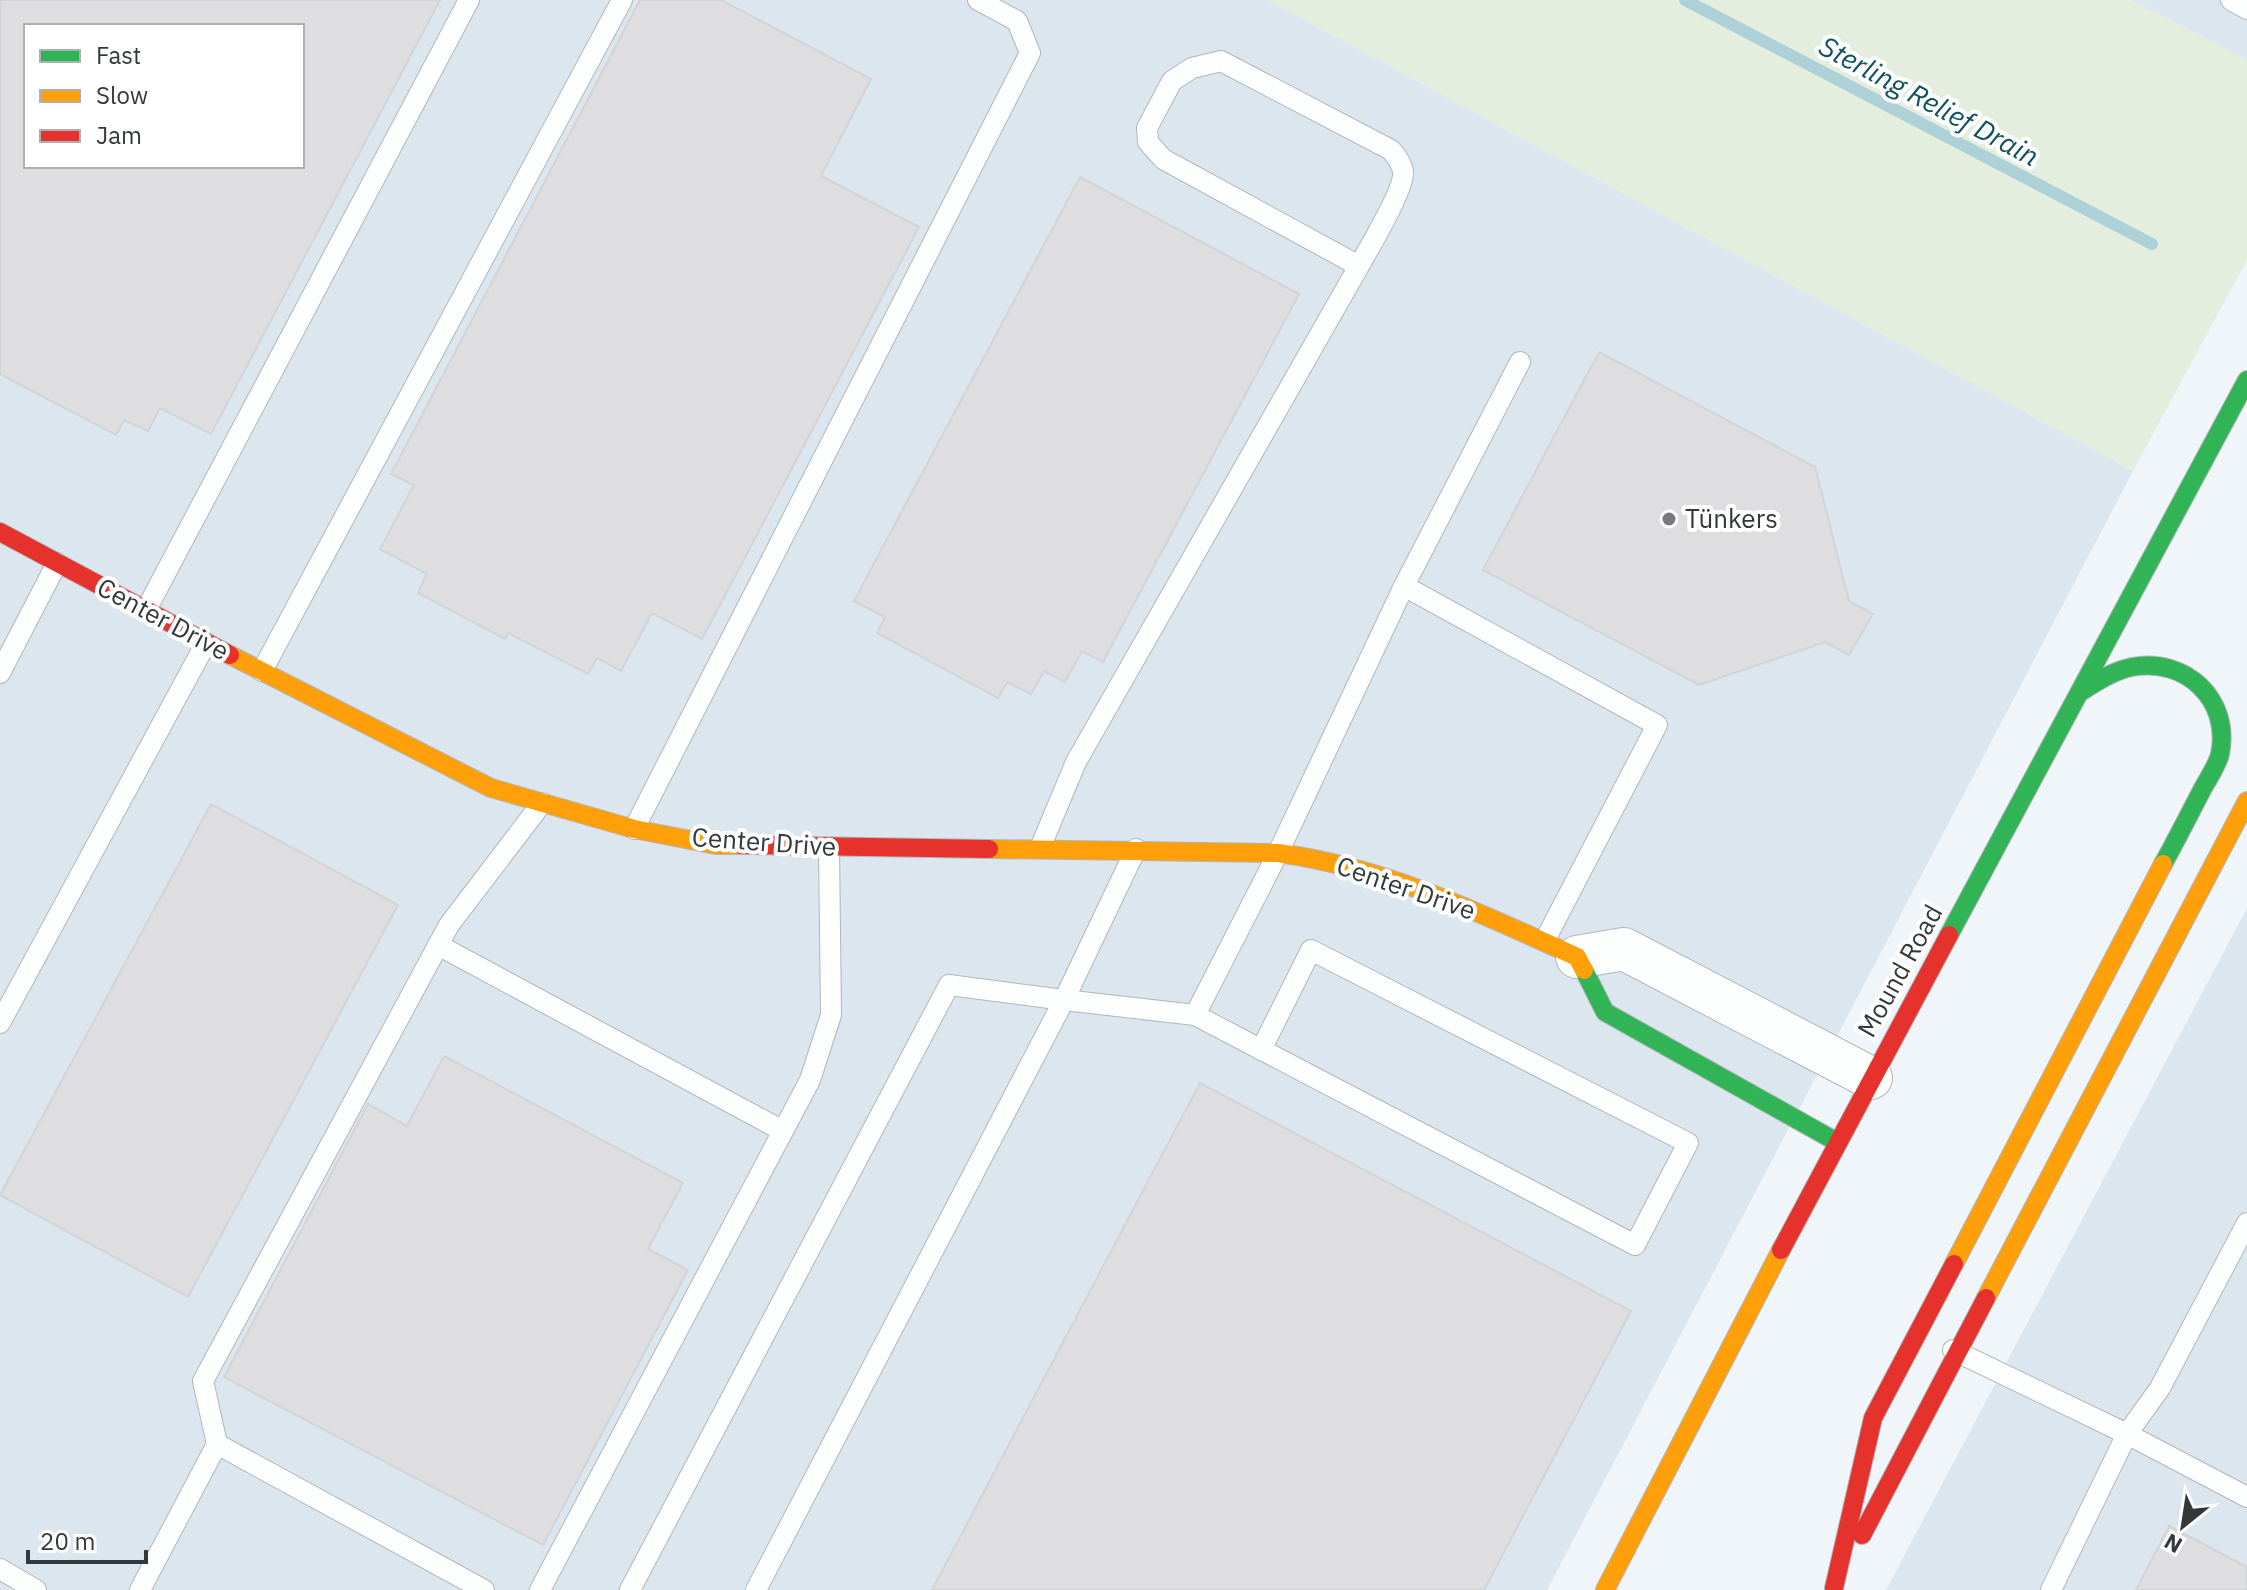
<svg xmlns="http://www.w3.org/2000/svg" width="2247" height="1590" font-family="'IBM Plex Sans',sans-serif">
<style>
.built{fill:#dce6ef;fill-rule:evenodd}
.green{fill:#e3eedf}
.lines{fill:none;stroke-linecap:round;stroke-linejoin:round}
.stream{stroke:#aed0d7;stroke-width:12}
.building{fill:#dedee1;stroke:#d2d3d6;stroke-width:2;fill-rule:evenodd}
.lane-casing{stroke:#b2b6b9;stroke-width:22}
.street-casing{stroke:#b2b6b9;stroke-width:44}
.fast-casing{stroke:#b2b6b9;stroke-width:20}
.slow-casing{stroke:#b2b6b9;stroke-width:20}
.jam-casing{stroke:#b2b6b9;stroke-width:20}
.lane{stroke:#fdfefe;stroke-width:20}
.street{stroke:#fdfefe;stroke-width:42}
.fast{stroke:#30b455;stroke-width:18}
.slow{stroke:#ff9f0a;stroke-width:18}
.jam{stroke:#e5322d;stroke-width:18}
.poi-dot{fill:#767a7e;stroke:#fff;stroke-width:3}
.labels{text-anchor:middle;stroke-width:8;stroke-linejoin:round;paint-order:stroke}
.poi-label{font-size:26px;fill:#35383b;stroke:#fff;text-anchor:start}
.street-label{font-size:26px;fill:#35383b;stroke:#fff}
.water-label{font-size:28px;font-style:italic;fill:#11525c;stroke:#fff}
</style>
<rect width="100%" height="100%" fill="#f0f5fa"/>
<g class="built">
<path d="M0,0H1268L2133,471L1547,1590H0ZM26,26H302V166H26Z"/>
<path d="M2131,0H2247V60Z"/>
<path d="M2247,908V1590H1886Z"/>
</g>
<path class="green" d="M1268,0H2131L2247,60V260L2133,471Z"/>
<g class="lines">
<path class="stream" d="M1685,0L2152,244"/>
</g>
<g class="building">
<path d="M0,0H440L211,434L160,408L148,431L124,420L116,435L0,374ZM26,26H302V166H26Z"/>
<path d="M640,0H721L871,79L821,176L919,227L702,639L652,613L621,671L597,658L588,674L508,633L505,639L418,593L427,574L380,549L414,485L391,474Z"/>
<path d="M1080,177L1299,294L1103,662L1082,651L1065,682L1044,671L1031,694L1007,682L998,698L877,633L885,617L854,601Z"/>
<path d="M1599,352L1815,467L1849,601L1873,614L1849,655L1825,642L1699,685L1483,570Z"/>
<path d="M211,804L398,905L188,1297L0,1195Z"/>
<path d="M444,1056L683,1183L648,1249L688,1270L543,1545L224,1377L368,1104L407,1126Z"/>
<path d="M1200,1083L1631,1311L1484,1590H932Z"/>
<path d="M2169,1526L2247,1567V1590H2136Z"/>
</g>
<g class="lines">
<defs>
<g id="lane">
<path d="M2231,0L2247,9"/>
<path d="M1404,586L1520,362"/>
<path d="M146,610L469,0"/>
<path d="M262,671L622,0"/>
<path d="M0,673L57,563"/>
<path d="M634,829L1030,53L1017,21L978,0"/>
<path d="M1040,848L1076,762L1359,266L1163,159L1148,142L1147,128L1172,81L1192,68L1221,61L1391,150C1396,156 1402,163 1403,172C1405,188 1369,248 1359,266"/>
<path d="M438,945L783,1131"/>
<path d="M1195,1015L1278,853L1404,586L1657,725L1545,940"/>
<path d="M0,1023L206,643"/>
<path d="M1953,1350L2127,1434L2247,1497"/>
<path d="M217,1444L203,1381L449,925L542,803"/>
<path d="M0,1569L36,1590"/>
<path d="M140,1590L217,1444L484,1590"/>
<path d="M540,1590L810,1080L831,1015L829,848"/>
<path d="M630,1590L949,985L1064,1000L1136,849"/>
<path d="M756,1590L1064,1000L1195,1015L1635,1245L1688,1143L1311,950L1261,1050"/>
<path d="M2051,1590L2127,1434L2160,1388L2247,1223"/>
</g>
<path id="street" d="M1577,957L1624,949L1871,1078"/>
<g id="fast">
<path d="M2082,691C2098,681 2113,671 2132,667C2186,657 2231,700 2220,754C2217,766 2209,777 2203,788C2190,813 2177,839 2163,864"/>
<path d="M1949,935L2247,380"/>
<path d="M1584,970L1605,1012L1837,1142"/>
</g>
<g id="slow">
<path d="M230,655L491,788L634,829L716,845H741"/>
<path d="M989,849L1278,853C1387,868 1478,912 1577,957L1584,970"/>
<path d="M1954,1264L2163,864"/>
<path d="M1986,1298L2247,801"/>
<path d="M1605,1590L1781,1250"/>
</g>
<g id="jam">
<path d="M0,532L230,655"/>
<path d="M741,845L989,849"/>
<path d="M1781,1250L1949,935"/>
<path d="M1862,1535L1986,1298"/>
<path d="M1834,1588L1873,1418L1954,1264"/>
</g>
</defs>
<use href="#lane" class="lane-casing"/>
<use href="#street" class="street-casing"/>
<use href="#fast" class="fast-casing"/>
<use href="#slow" class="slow-casing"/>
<use href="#jam" class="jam-casing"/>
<use href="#lane" class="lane"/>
<use href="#street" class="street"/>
<use href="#fast" class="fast"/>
<use href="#slow" class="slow"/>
<use href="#jam" class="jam"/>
</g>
<circle class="poi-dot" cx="1669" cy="519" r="8"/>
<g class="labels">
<g class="poi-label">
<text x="1685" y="528">Tünkers</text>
</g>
<g class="street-label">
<text transform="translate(163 619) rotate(28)" y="9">Center Drive</text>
<text transform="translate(764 842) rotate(4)" y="9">Center Drive</text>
<text transform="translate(1406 888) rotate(19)" y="9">Center Drive</text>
<text transform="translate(1900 971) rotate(-61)" y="9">Mound Road</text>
</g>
<g class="water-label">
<text transform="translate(1929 101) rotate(28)" y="10">Sterling Relief Drain</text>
</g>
</g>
<rect x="24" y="24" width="280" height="144" fill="#ffffff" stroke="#aeafb1" stroke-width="2"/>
<rect x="40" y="50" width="40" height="12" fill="#30b455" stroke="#aeafb1" stroke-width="2"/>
<text x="96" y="64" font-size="24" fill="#35383b">Fast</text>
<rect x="40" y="90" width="40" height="12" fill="#ff9f0a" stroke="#aeafb1" stroke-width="2"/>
<text x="96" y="104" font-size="24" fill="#35383b">Slow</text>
<rect x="40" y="130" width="40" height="12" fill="#e5322d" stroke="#aeafb1" stroke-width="2"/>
<text x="96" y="144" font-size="24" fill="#35383b">Jam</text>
<g transform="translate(2183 1526) rotate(210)" stroke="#ffffff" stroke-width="6" paint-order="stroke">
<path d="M0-6L14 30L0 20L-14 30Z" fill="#35383b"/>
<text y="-12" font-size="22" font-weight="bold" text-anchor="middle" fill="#35383b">N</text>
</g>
<path d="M28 1550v12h118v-12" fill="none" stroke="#35383b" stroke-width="4"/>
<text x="40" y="1550" font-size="24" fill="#35383b" stroke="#ffffff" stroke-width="6" paint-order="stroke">20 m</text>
</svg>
